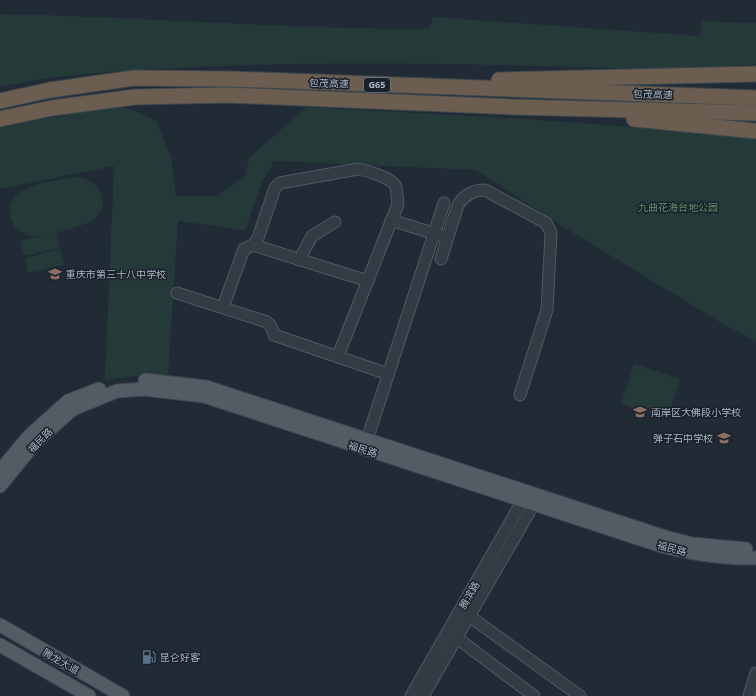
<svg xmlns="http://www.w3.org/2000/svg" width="756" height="696" font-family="'Open Sans','Noto Sans SC',sans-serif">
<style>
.green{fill:#253938}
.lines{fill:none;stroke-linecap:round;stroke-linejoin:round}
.minor-casing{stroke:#515a63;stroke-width:13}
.major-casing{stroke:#3d454f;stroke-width:15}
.highway-casing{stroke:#3e4750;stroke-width:17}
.minor{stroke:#333c45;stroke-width:11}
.major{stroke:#515c65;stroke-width:13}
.highway{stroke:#6b5e51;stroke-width:15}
.labels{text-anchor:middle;stroke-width:3;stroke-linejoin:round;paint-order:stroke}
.shield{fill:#19212a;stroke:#818a94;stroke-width:1}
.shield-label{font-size:9px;font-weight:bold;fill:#adb7c2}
.street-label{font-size:10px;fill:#adb7c2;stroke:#19212a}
.park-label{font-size:10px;fill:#66916c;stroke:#19212a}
.poi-label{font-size:10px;fill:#adb7c2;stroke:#19212a;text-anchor:start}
</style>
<rect width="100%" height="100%" fill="#202b35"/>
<g class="green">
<path d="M0,14C143,17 286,29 429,29L433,17L700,36L702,21L756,23V64C684,72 611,67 539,66C425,63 310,62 197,67C131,70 64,73 0,87Z"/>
<path d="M119,105L156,120L171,157L176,196H217L245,175L249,158L306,107L512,118L756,136V341L723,324L557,223L476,170L274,161L262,183L245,230L178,221L168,377L143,375L105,380L114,166L0,189V127Z"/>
<path d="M72,177C94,174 113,198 97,217C89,226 43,237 31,236C25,235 19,232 15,227C11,221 9,214 10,207C15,183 53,182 72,177Z"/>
<path d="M56,232L60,248L24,256L20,241Z"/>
<path d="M60,249L64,265L28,273L25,258Z"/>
<path d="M634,364L680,379L667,419L621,404Z"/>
</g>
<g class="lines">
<defs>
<g id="minor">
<path d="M391,220L442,236"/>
<path d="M253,245L368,281"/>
<path d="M441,259L458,205C464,195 473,190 485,190L546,223L551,233L547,310L520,395"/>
<path d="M299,260L312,236L335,222"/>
<path d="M177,293L267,322L271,326L274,335L388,374"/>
<path d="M223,307L244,249L253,245L258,238L275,188L280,183L358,169C368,171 393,178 396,187C397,192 397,199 398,204L338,356"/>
<path d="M365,446L444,203"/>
<path d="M469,616L580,696"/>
<path d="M457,638L534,696"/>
<path d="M411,696L527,493"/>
<path d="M423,696L538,497"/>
<path d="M749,696L756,673"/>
</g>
<g id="major">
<path d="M145,380L206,387L665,537L692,544L746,549"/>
<path d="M0,471L29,436L68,401L99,389"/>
<path d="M0,486L36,442L73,409L117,391L144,389L204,396L662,546C693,554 724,559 756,558"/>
<path d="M0,625L123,696"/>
<path d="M0,645L89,696"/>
</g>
<g id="highway">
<path d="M499,80L756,74"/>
<path d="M0,101L50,90L134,78L230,79L756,98"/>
<path d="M0,119L52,108L135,97L228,95L514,107L756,113"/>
<path d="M634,119L756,131"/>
</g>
</defs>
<use href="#minor" class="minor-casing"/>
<use href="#major" class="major-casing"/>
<use href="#highway" class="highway-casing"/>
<use href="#minor" class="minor"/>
<use href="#major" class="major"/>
<use href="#highway" class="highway"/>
</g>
<defs>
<symbol id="school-bare" viewBox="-9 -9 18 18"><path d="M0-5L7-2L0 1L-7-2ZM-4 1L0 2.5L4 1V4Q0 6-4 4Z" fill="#8d6e63" stroke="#19212a" stroke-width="2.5" paint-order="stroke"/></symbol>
<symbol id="fuel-bare" viewBox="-9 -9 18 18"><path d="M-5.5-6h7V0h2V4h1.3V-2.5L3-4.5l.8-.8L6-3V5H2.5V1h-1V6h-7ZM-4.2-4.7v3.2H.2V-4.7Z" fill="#5c6f8a" stroke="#19212a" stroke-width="2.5" paint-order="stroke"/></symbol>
</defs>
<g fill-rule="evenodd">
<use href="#school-bare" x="45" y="264" width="20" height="20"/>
<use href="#school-bare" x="630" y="402" width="20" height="20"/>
<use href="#school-bare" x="714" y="428" width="20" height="20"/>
<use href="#fuel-bare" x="139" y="647" width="20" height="20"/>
</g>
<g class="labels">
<rect class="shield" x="364" y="78" width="26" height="14" rx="3"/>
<g class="shield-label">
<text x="377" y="88">G65</text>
</g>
<g class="street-label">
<text transform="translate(329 83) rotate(2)" y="4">包茂高速</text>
<text transform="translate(653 94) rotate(2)" y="4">包茂高速</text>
<text transform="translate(40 440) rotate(-45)" y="4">福民路</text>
<text transform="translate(363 449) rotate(18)" y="4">福民路</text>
<text transform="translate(672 548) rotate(15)" y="4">福民路</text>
<text transform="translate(469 595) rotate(-60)" y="4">腾滨路</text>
<text transform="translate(61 661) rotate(30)" y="4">腾龙大道</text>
</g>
<g class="park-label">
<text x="678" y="211">九曲花海台地公园</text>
</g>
<g class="poi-label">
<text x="66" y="278">重庆市第三十八中学校</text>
<text x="651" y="416">南岸区大佛段小学校</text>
<text x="713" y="442" text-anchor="end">弹子石中学校</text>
<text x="160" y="661">昆仑好客</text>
</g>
</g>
</svg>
